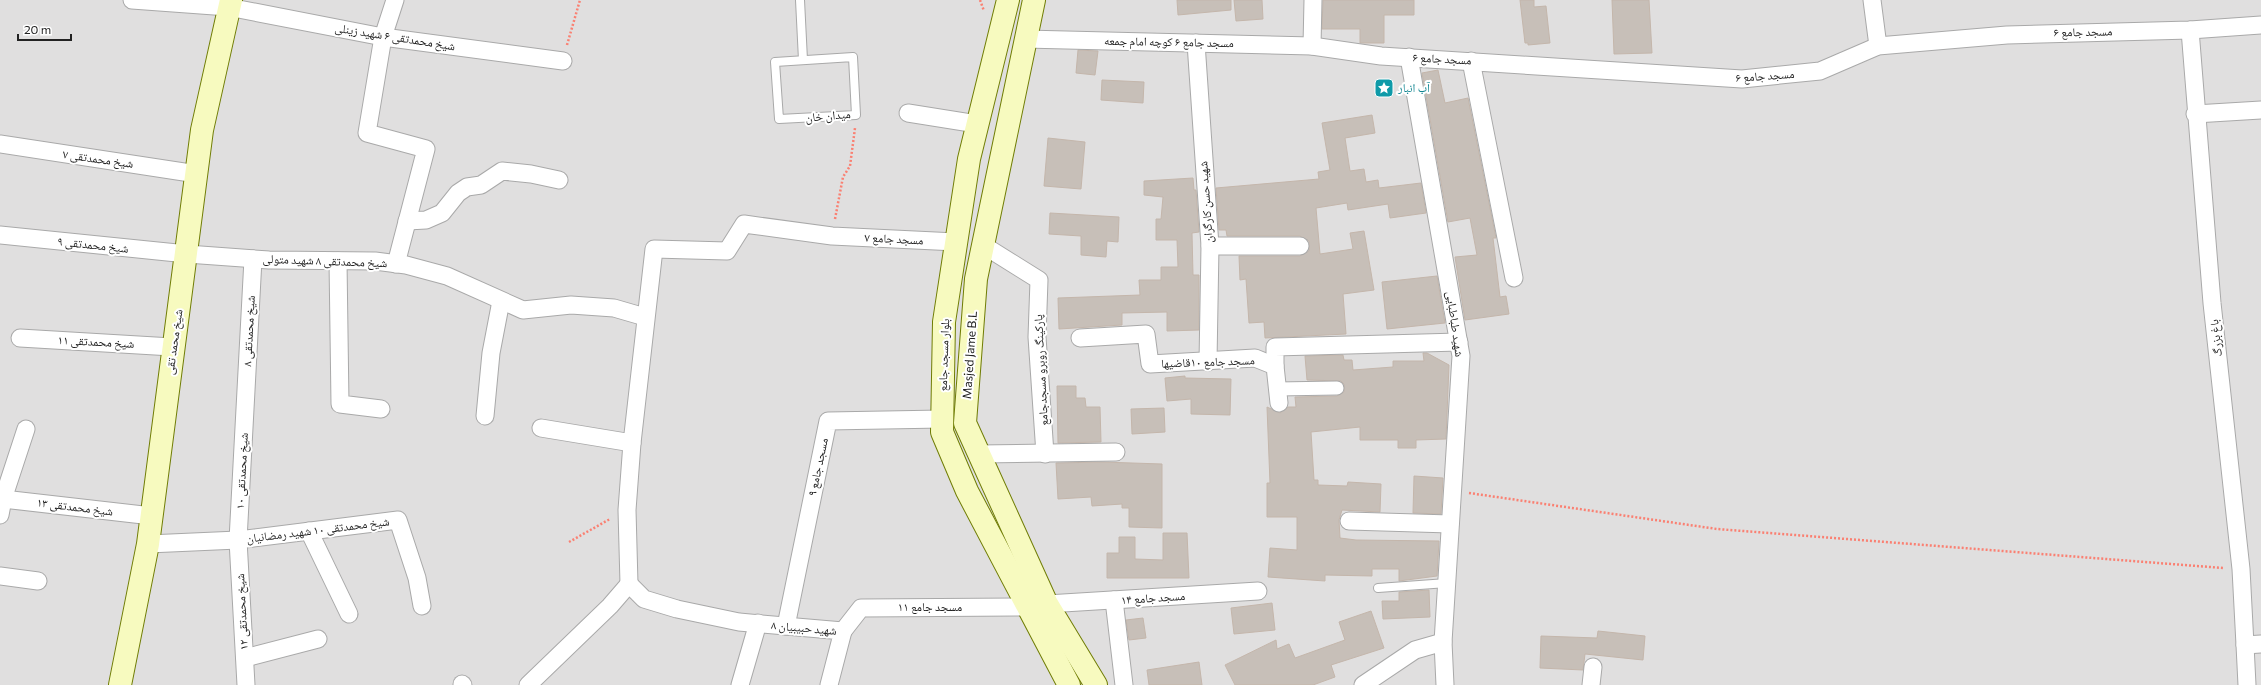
<svg xmlns="http://www.w3.org/2000/svg" width="2261" height="685" font-family="Commissioner,'Noto Naskh Arabic',sans-serif">
<style>
.residential{fill:#e0dfdf}
.building{fill:#c7bfb8;stroke:#c4b6ab}
.lines{fill:none;stroke-linecap:round;stroke-linejoin:round}
.service-casing{stroke:#a9a9a9;stroke-width:10}
.pedestrian-casing{stroke:#a9a9a9;stroke-width:15}
.minor-casing{stroke:#a9a9a9;stroke-width:19}
.secondary-casing{stroke:#707d05;stroke-width:24}
.path{stroke:#fa8072;stroke-width:2.5;stroke-dasharray:2 2;stroke-linecap:butt}
.service{stroke:#fff;stroke-width:8}
.pedestrian{stroke:#fff;stroke-width:13}
.minor{stroke:#fff;stroke-width:17}
.secondary{stroke:#f7fabf;stroke-width:22}
.labels{text-anchor:middle;stroke-width:4;stroke-linejoin:round;paint-order:stroke}
.street-label{font-size:12px;fill:#222;stroke:#fff}
.culture-label{font-size:12px;fill:#0d838f;stroke:#fff;text-anchor:start}
</style>
<rect width="100%" height="100%" fill="#f2efe9"/>
<rect class="residential" x="0" y="0" width="2261" height="685"/>
<g class="building">
<path d="M1177,0H1231V10L1178,15Z"/>
<path d="M1234,0H1262L1263,19L1236,21Z"/>
<path d="M1323,0H1414V15H1384V43H1360V29H1322Z"/>
<path d="M1520,0H1534V7L1546,6L1550,43L1528,45V43H1525Z"/>
<path d="M1612,0H1649L1652,53L1614,54Z"/>
<path d="M1078,50L1098,51L1095,75L1076,73Z"/>
<path d="M1438,70L1445,103L1468,98L1496,238H1493L1500,297L1506,296L1509,314L1465,320L1455,257L1477,255L1470,218L1448,222L1422,73Z"/>
<path d="M1102,80L1144,82L1143,103L1101,100Z"/>
<path d="M1372,115L1375,133L1345,138L1350,171L1364,169L1366,182L1378,180L1379,188L1421,183L1426,213L1390,218L1388,204L1348,210L1347,203L1316,208L1320,254L1353,249L1350,233L1364,231L1374,290L1343,294L1346,334L1265,338L1264,322L1249,323L1246,279L1240,280L1239,256H1300L1309,251V241L1300,236H1227L1226,230H1219L1216,188L1319,179L1318,172L1330,170L1322,123Z"/>
<path d="M1048,138L1085,142L1081,189L1044,186Z"/>
<path d="M1193,178L1194,190H1196L1199,232L1192,233L1193,275H1199V330L1167,331V312L1122,313V325L1059,329L1058,298L1140,295L1139,280H1161V267H1178L1177,240H1156V219H1161L1163,197L1144,195V181Z"/>
<path d="M1050,213L1119,217L1118,242L1107,241L1106,257L1081,255V236L1049,234Z"/>
<path d="M1437,276L1445,323L1387,329L1382,282Z"/>
<path d="M1423,353H1427L1449,365L1446,439L1416,440V448H1398V440H1360V427L1311,432L1314,480H1318V485L1347,486L1348,482L1381,484L1380,512L1342,510L1339,520L1340,538L1356,540L1439,541L1437,576L1399,581V569H1372V576L1325,575V581L1268,577L1270,548L1297,550V517H1267V483H1270L1267,407L1280,413L1288,407H1296L1295,397L1337,396L1344,392V384L1341,381L1307,380L1305,356L1343,355L1344,360H1352L1353,370L1393,367V361H1424Z"/>
<path d="M1185,376V378L1231,379L1230,415L1191,414V399L1167,401L1165,378Z"/>
<path d="M1057,386H1076V398H1085L1086,407H1100L1101,442L1058,443Z"/>
<path d="M1164,408L1165,432L1132,434L1131,409Z"/>
<path d="M1102,462L1162,464V528L1129,527V508H1122V504L1092,506L1091,497L1058,499L1056,463Z"/>
<path d="M1414,476L1443,478L1441,514L1413,513Z"/>
<path d="M1163,533H1187L1189,578H1107V553H1119V537H1135V559L1163,560Z"/>
<path d="M1429,590L1430,617L1383,619L1382,601H1399V592Z"/>
<path d="M1272,603L1275,630L1234,634L1231,608Z"/>
<path d="M1371,611L1384,648L1331,665L1335,677L1313,685H1235L1225,665L1276,640L1277,649L1289,644L1295,658L1345,640L1339,622Z"/>
<path d="M1143,618L1146,638L1129,640L1126,620Z"/>
<path d="M1598,631L1645,636L1643,660L1585,654L1583,670L1540,668L1541,636L1597,638Z"/>
<path d="M1199,662L1202,685H1149L1147,670Z"/>
</g>
<g class="lines">
<defs>
<g id="service">
<path d="M800,0L803,60"/>
<path d="M853,57L856,115L779,119L775,62Z"/>
<path d="M1378,588L1447,583"/>
</g>
<path id="pedestrian" d="M1277,389L1337,388"/>
<g id="minor">
<path d="M132,0L228,7L383,37L563,61"/>
<path d="M395,0L383,37L367,133L426,149L396,264"/>
<path d="M1872,0L1878,46"/>
<path d="M2190,30L2212,303L2241,569L2245,645"/>
<path d="M1025,39L1312,46L1381,56L1742,79L1820,71L1878,46L2007,35L2190,30L2261,25"/>
<path d="M1196,43L1210,246L1208,362"/>
<path d="M1312,46L1313,0"/>
<path d="M1409,57L1461,356L1443,642L1445,685"/>
<path d="M1471,61L1514,278"/>
<path d="M908,113L977,124"/>
<path d="M2195,114L2261,110"/>
<path d="M0,144L197,174"/>
<path d="M407,221L426,220L442,213L458,193L467,187L481,185L502,171L531,174L559,180"/>
<path d="M0,235L187,254L269,260L375,261L406,265L447,276L523,310L571,305L614,308L645,317"/>
<path d="M983,245L1039,280L1037,337L1045,454"/>
<path d="M1210,246H1300"/>
<path d="M338,261L340,404L381,409"/>
<path d="M20,338L172,347"/>
<path d="M1080,338L1146,334L1150,364L1255,358L1275,366L1279,403"/>
<path d="M1275,366V347L1459,342"/>
<path d="M485,416L491,353L501,301"/>
<path d="M541,428L632,443L654,249L727,251L744,224L832,236L956,242"/>
<path d="M979,454L1116,452"/>
<path d="M0,494L3,499L152,516"/>
<path d="M0,515L3,499L26,429"/>
<path d="M1349,521L1450,524"/>
<path d="M309,531L349,614"/>
<path d="M148,544L238,540L398,520L417,578L422,606"/>
<path d="M0,576L38,581"/>
<path d="M629,584L627,510L632,443"/>
<path d="M1114,600L1124,685"/>
<path d="M1047,604L1258,591"/>
<path d="M786,626L828,421L942,419"/>
<path d="M843,631L861,608L1028,607"/>
<path d="M245,658L318,639"/>
<path d="M462,684L463,685"/>
<path d="M246,685L238,540L253,259"/>
<path d="M528,685L610,606L629,584L644,599L677,609L739,622L843,631L829,685"/>
<path d="M740,685L758,623"/>
<path d="M1363,685L1415,650L1443,642"/>
<path d="M1591,685L1593,667"/>
<path d="M2247,685L2245,645L2261,644"/>
</g>
<g id="secondary">
<path d="M1008,0L969,159L944,322L942,432L967,491L1069,685"/>
<path d="M1034,0L976,279L965,423L1047,604L1096,685"/>
<path d="M120,685L148,544L202,130L231,0"/>
</g>
</defs>
<use href="#service" class="service-casing"/>
<use href="#pedestrian" class="pedestrian-casing"/>
<use href="#minor" class="minor-casing"/>
<use href="#secondary" class="secondary-casing"/>
<g class="path">
<path d="M980,0L984,11"/>
<path d="M567,45L580,0"/>
<path d="M835,219L843,177L850,166L855,128"/>
<path d="M1469,493L1717,529L2223,568"/>
<path d="M569,542L610,519"/>
</g>
<use href="#service" class="service"/>
<use href="#pedestrian" class="pedestrian"/>
<use href="#minor" class="minor"/>
<use href="#secondary" class="secondary"/>
</g>
<defs>
<symbol id="sight-square" viewBox="-11 -11 22 22"><rect x="-9" y="-9" width="18" height="18" rx="4" fill="#0f9aa8" stroke="#fff"/><path d="M0-6L1.8-2.2L6-1.7L2.9 1.2L3.7 5.4L0 3.3L-3.7 5.4L-2.9 1.2L-6-1.7L-1.8-2.2Z" fill="#fff"/></symbol>
</defs>
<g fill-rule="evenodd">
<use href="#sight-square" x="1373" y="77" width="22" height="22"/>
</g>
<g class="labels">
<g class="street-label">
<text transform="translate(2083 32) rotate(-1)" y="4">مسجد جامع ۶</text>
<text transform="translate(395 37) rotate(9)" y="4">شیخ محمدتقی ۶ شهید زینلی</text>
<text transform="translate(1169 42) rotate(1)" y="4">مسجد جامع ۶ کوچه امام جمعه</text>
<text transform="translate(1442 59) rotate(3)" y="4">مسجد جامع ۶</text>
<text transform="translate(1765 76) rotate(-4)" y="4">مسجد جامع ۶</text>
<text transform="translate(828 116) rotate(-5)" y="4">میدان خان</text>
<text transform="translate(98 159) rotate(8)" y="4">شیخ محمدتقی ۷</text>
<text transform="translate(1206 202) rotate(-94)" y="4">شهید حسن کارگران</text>
<text transform="translate(894 239) rotate(3)" y="4">مسجد جامع ۷</text>
<text transform="translate(93 245) rotate(6)" y="4">شیخ محمدتقی ۹</text>
<text transform="translate(325 261) rotate(2)" y="4">شیخ محمدتقی ۸ شهید متولی</text>
<text transform="translate(1455 324) rotate(82)" y="4">شهید طباطبایی</text>
<text transform="translate(249 331) rotate(-87)" y="4">شیخ محمدتقی ۸</text>
<text transform="translate(2216 338) rotate(-96)" y="4">باغ بزرگ</text>
<text transform="translate(96 342) rotate(3)" y="4">شیخ محمدتقی ۱۱</text>
<text transform="translate(174 342) rotate(-82)" y="4">شیخ محمد تقی</text>
<text transform="translate(944 355) rotate(-88)" y="4">بلوار مسجد جامع</text>
<text transform="translate(970 355) rotate(-86)" y="4">Masjed Jame B.L</text>
<text transform="translate(1208 362) rotate(-2)" y="4">مسجد جامع ۱۰قاضیها</text>
<text transform="translate(1041 370) rotate(-93)" y="4">پارکینگ روبرو مسجدجامع</text>
<text transform="translate(818 467) rotate(-78)" y="4">مسجد جامع ۹</text>
<text transform="translate(242 471) rotate(-87)" y="4">شیخ محمدتقی ۱۰</text>
<text transform="translate(75 507) rotate(7)" y="4">شیخ محمدتقی ۱۳</text>
<text transform="translate(318 530) rotate(-7)" y="4">شیخ محمدتقی ۱۰ شهید رمضانیان</text>
<text transform="translate(1153 598) rotate(-4)" y="4">مسجد جامع ۱۴</text>
<text x="930" y="611">مسجد جامع ۱۱</text>
<text transform="translate(242 612) rotate(-93)" y="4">شیخ محمدتقی ۱۲</text>
<text transform="translate(804 628) rotate(5)" y="4">شهید حبیبیان ۸</text>
</g>
<g class="culture-label">
<text x="1398" y="92">آب انبار</text>
</g>
</g>
<path d="M18 34v6h53v-6" fill="none" stroke="#222222" stroke-width="2"/>
<text x="24" y="34" font-size="12" fill="#222222" stroke="#ffffff" stroke-width="3" paint-order="stroke">20 m</text>
</svg>
